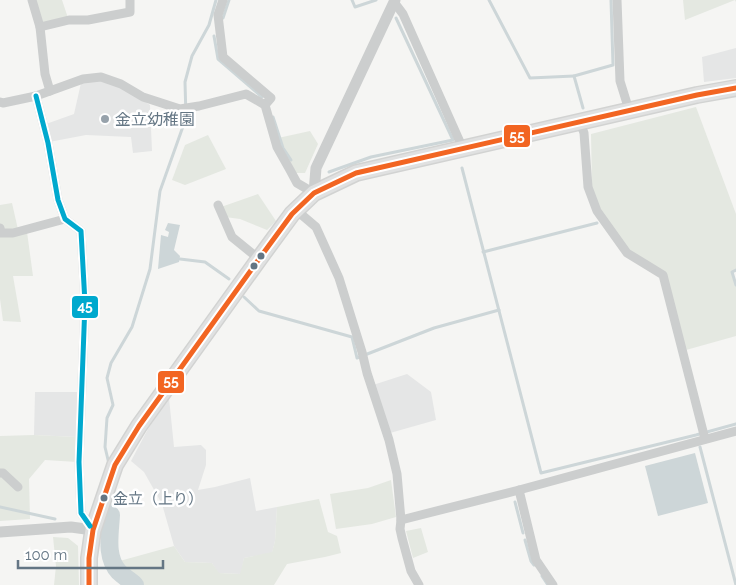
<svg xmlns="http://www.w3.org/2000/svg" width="736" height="585" font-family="Raleway,'Noto Sans JP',sans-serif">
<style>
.built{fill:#e5e6e6}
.green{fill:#e4e8e1}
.water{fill:#cdd6d8}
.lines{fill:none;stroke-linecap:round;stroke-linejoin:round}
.stream{stroke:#cdd6d8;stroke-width:3}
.river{stroke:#cdd6d8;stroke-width:18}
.primary-casing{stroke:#d2d3d2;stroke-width:18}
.minor{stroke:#cccece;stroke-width:9}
.tertiary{stroke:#cccece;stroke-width:11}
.primary{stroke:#e0e1e1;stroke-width:15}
.bus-1-casing{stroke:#fff;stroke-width:9}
.bus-2-casing{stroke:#fff;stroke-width:9}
.bus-1{stroke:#f26522;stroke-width:5}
.bus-2{stroke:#00a9ce;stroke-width:5}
.poi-dot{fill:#97a2ab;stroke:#fff;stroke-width:2}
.bus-dot{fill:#647684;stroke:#fff;stroke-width:2}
.labels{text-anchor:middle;stroke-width:5;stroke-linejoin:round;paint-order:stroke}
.bus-label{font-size:15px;fill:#647684;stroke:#fff;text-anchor:start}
.poi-label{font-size:16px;fill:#647684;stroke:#fff;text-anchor:start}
.line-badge{stroke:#fff;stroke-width:2}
.badge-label{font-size:14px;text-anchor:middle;font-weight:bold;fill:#fff}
</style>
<rect width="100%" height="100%" fill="#f5f5f3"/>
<g class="built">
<path d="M736,48V78L704,82L702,57Z"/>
<path d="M99,80L120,86L150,105L152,151L133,153L131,137L86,135L49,142L46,124L74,114L81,83Z"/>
<path d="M407,374L431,392L436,420L390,433L373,385Z"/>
<path d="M35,392H79L77,437L34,435Z"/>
<path d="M169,398L174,447L201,445L206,450V465L198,490L215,487L250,478L256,511L277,507L275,541L272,553L244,558L241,574L218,573L212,563L185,562L174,546L162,504L144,472L131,461L148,429Z"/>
</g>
<g class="green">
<path d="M34,0H62L68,18L42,24Z"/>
<path d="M683,0H736V2L735,0L685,20Z"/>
<path d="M696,107L736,214V270L732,272L736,285V336L686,350L664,271L629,252L601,211L592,187L591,134Z"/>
<path d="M310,131L318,144L305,173H296L278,138Z"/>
<path d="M208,135L226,169L185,185L172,180L185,145Z"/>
<path d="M258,194L276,221L267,230L240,219L225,217L221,207Z"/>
<path d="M12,203L19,234L27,232L33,276H13L21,322L3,321L0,299V205Z"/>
<path d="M34,435L77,437V462L45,460L29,479L30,519L0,521V436Z"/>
<path d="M391,480L396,517L372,524L336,529L330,494L368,488Z"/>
<path d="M319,499L328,532L337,536L341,553L325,557L287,564L274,585H138L116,562L174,546L185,562L212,563L219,573L240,574L244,558L272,552L275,541L277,507Z"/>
<path d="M421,528L428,552L413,558L406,531Z"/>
<path d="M53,537L68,538L78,546L79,585H54L56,566Z"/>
</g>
<g class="water">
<path d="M168,223L180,225L174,250L180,256L179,262L158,269L161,235L168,237L169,232L165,230Z"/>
<path d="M695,453L708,503L658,516L645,466Z"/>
</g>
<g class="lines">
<g class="stream">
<path d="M352,0L355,7L376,0"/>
<path d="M489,0L530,78L574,76"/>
<path d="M223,18L229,0"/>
<path d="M214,36L218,59L262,97"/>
<path d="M583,108L574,76L613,65L611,0"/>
<path d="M273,117L283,148L291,160"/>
<path d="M462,168L541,473L696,435L736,424"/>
<path d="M329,172L371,157L453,140L396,18"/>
<path d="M483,252L597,223"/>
<path d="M180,259L205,262L229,279"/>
<path d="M736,270L732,272L736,285"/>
<path d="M244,297L259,311L352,337L357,358L434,328L499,310"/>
<path d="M700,447L736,585"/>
<path d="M109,464L105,447L107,418L113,405L107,378L111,363L132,327L150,269L160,191L186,118L185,82L192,56L209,25L216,0"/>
<path d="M110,500L111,515"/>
<path d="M515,502L523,533"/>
<path d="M0,507L55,519"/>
<path d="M525,540L531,561L534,565"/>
<path d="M542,576L548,585"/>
</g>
<path class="river" d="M111,515C110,534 105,557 119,572C124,577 130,580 135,585"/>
<defs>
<path id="primary" d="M89,585V558L93,530L115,465L139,426L259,259L292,214L314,193L356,173L697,95L736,88"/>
</defs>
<use href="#primary" class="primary-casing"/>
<g class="minor">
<path d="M32,0L40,27L45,74L50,91"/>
<path d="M223,0L218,15L223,57L271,98L265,105"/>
<path d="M617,0L620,81L629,110"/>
<path d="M394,2L403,14L460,142L462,149"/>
<path d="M40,27L69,20H88L130,12V0"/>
<path d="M36,96L48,143L58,200L65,219L81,231L85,303L79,462L81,513L93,530"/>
<path d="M0,102L3,103L36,96L83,79L101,77L121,84L143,97L180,109L199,106L246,94L265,105L277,147L290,170L297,183L314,193"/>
<path d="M580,122L584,133L588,187L597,211L627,253L663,275L705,439"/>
<path d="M218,205L232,237L259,259"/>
<path d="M296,210L316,227L339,278L362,352L367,373L389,440L397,474L401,520L400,529L402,538L411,571L419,585"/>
<path d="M0,228L1,233H13L65,219"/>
<path d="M0,473H3L18,487"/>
<path d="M519,490L536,560L553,585"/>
<path d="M401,520L519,490L736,431"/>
</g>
<g class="tertiary">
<path d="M314,193L316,168L395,0"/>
<path d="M0,532L71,527L93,530"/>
</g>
<use href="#primary" class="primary"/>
<defs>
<path id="bus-1" d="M89,585V558L93,530L115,465L139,426L259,259L292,214L314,193L356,173L697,95L736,88"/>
<path id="bus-2" d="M36,96L48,143L58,200L65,219L81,231L85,303L79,462L81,513L90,526"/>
</defs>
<use href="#bus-1" class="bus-1-casing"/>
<use href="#bus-2" class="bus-2-casing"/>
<use href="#bus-1" class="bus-1"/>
<use href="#bus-2" class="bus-2"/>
</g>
<circle class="poi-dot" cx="105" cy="119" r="5"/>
<g class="bus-dot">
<circle cx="261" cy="256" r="4.5"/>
<circle cx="254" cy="266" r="4.5"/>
<circle cx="104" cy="498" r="4.5"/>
</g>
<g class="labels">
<g class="bus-label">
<text x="113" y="504">金立（上り）</text>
</g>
<g class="poi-label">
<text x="115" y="125">金立幼稚園</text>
</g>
</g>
<g class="line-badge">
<rect x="503" y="124" width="28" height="24" rx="5" fill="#f26522"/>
<rect x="71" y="295" width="28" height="24" rx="5" fill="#00a9ce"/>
<rect x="157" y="370" width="28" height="24" rx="5" fill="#f26522"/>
</g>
<g class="badge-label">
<text x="517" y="141">55</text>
<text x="85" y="311">45</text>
<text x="171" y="386">55</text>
</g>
<path d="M18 560v8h145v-8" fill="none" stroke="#647684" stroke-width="2.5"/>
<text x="25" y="560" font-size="15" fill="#647684" stroke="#ffffff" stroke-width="4" paint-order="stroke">100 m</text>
</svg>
